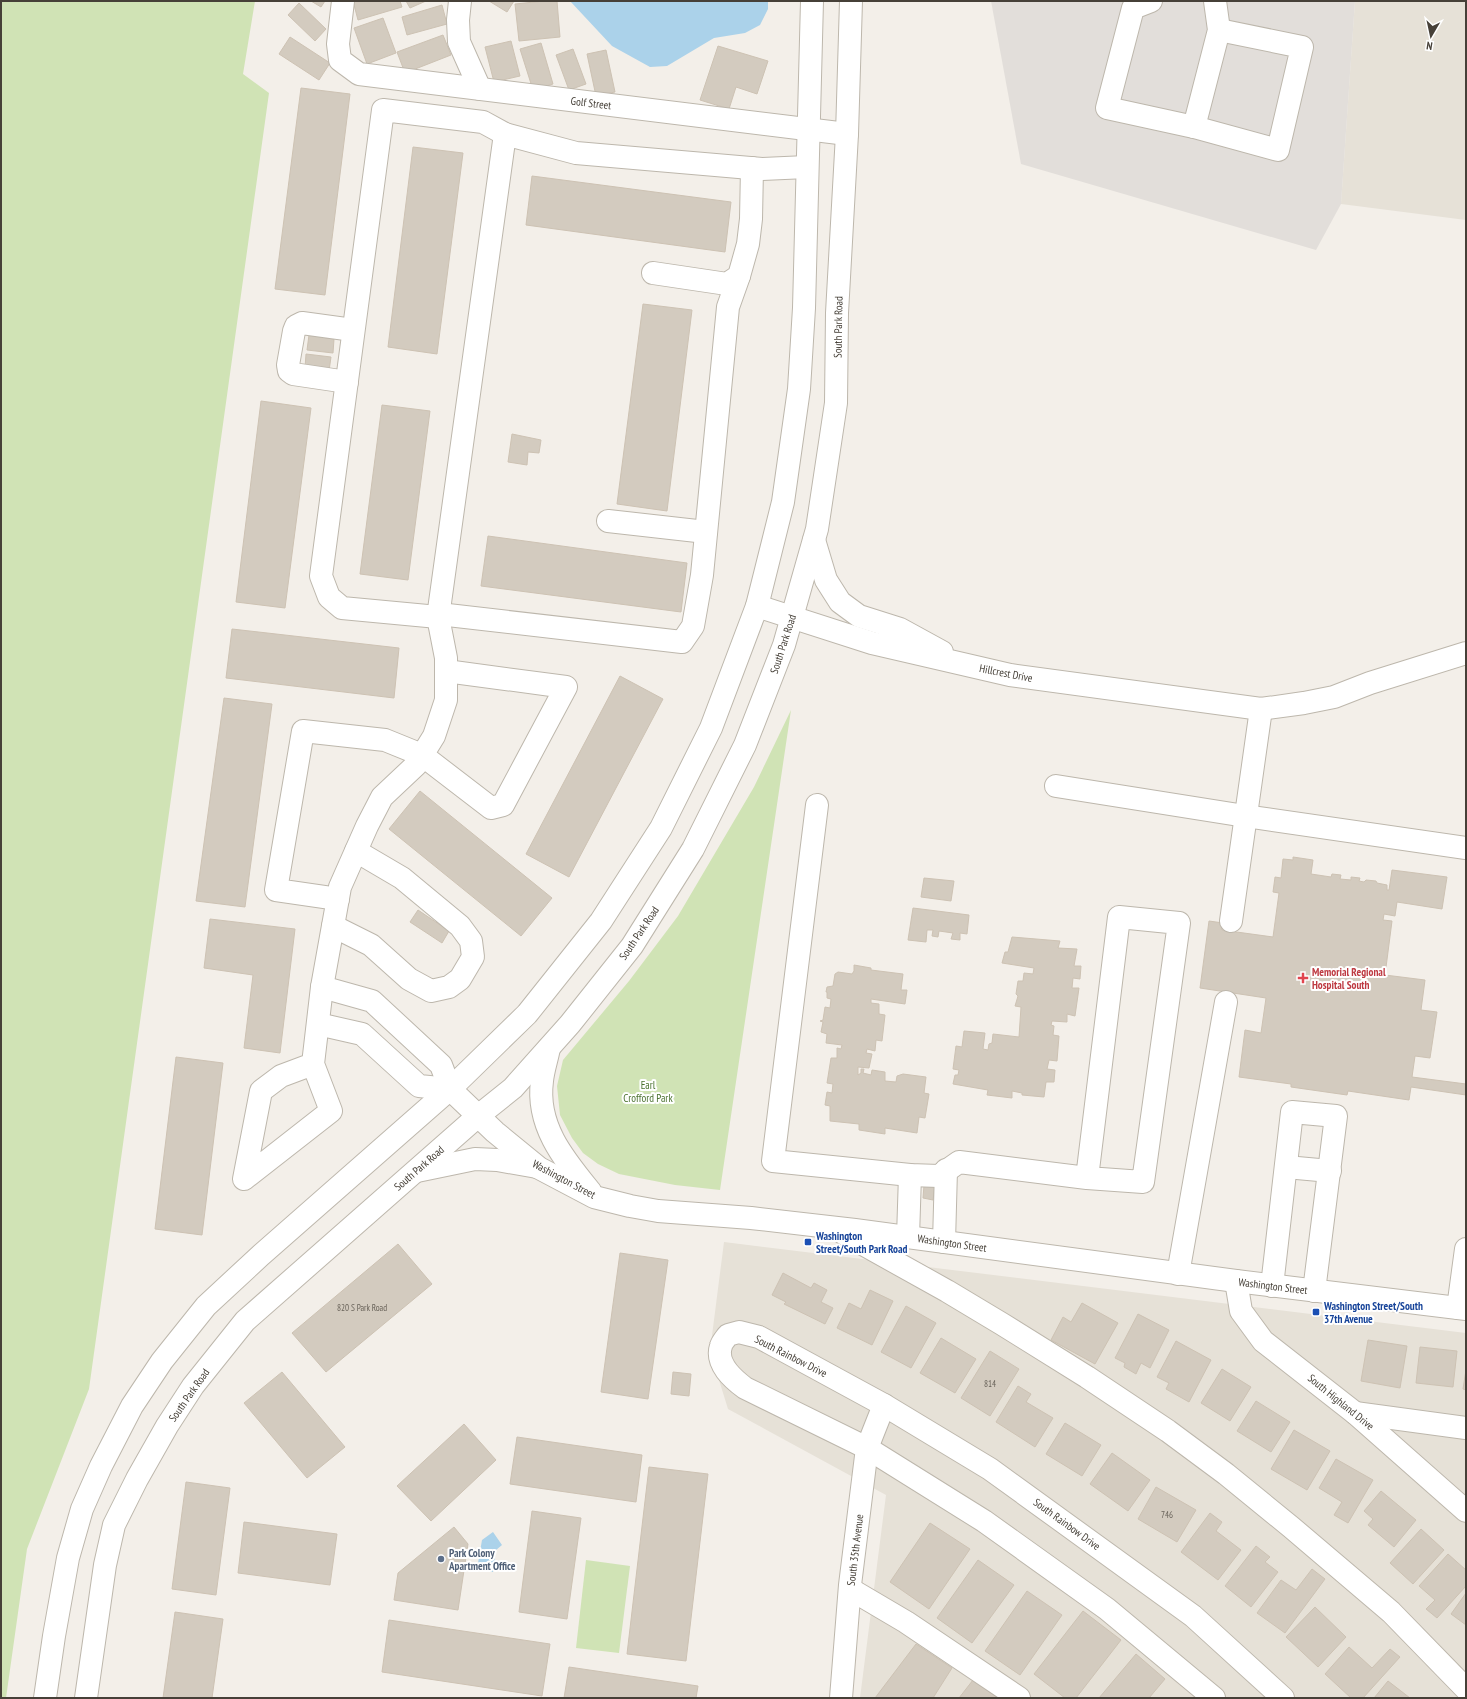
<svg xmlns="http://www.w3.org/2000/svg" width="1467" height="1699" font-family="'PT Sans Narrow',sans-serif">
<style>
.residential{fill:#e6e1d7}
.industrial{fill:#e2deda}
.green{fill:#d0e3b5}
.water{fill:#abd2ea}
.building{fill:#d3cbbf;stroke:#cdc2b3}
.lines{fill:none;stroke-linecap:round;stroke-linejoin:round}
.minor-casing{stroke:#bdb7ac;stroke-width:24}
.minor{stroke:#fff;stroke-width:22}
.health-dot{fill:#e0444e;stroke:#fff;stroke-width:1.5}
.transit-dot{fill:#1a4fb4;stroke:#fff;stroke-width:1.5}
.service-dot{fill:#5c6f8a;stroke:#fff;stroke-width:1.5}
.labels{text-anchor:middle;stroke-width:4;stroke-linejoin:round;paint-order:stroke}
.number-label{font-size:9px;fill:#69635a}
.street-label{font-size:11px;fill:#464038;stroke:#fff}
.health-label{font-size:11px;font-weight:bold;fill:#be3a42;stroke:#fff;text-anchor:start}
.park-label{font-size:11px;fill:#4b7230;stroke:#fff}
.transit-label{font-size:11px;font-weight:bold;fill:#164399;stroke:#fff;text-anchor:start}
.service-label{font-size:11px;font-weight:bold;fill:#4e5e75;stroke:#fff;text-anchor:start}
</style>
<rect width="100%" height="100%" fill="#f3efe9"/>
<g class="residential">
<path d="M1355,1H1466V220L1341,204Z"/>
<path d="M724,1242L1466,1333V1698H860L886,1495L728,1409L710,1351Z"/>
</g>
<path class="industrial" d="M991,1H1355L1341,204L1316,250L1021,164Z"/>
<g class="green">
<path d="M1,1H255L243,74L269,93L89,1389L27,1549L6,1698H1Z"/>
<path d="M791,710L720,1190L675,1185L619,1174L598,1164L583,1153L572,1138L560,1115L557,1086L563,1060L629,981L678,916L754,787Z"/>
<path d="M586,1560L630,1566L619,1653L576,1648Z"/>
</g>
<g class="water">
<path d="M570,1H768V9L760,25L745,33L714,38L667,66L650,67L612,46Z"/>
<path d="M493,1532L502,1545L496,1550L493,1572L477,1569L482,1540Z"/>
</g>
<g class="building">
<path d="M311,1H325L321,7Z"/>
<path d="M353,1H400L402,7L358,20Z"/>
<path d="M406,1H426L410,8Z"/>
<path d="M489,1H514L507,12Z"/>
<path d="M544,1H557L560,37L519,41L515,4Z"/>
<path d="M299,3L326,29L315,41L288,15Z"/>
<path d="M442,5L447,24L407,35L402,17Z"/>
<path d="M383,18L396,53L367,64L354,28Z"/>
<path d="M443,35L451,55L405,73L397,52Z"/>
<path d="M290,37L330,63L319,80L279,54Z"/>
<path d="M511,41L520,76L494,82L485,47Z"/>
<path d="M541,43L553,84L533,90L520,49Z"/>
<path d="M718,46L768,61L757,94L736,87L729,109L700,100Z"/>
<path d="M573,49L586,84L569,90L556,55Z"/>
<path d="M606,50L615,92L596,96L587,54Z"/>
<path d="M301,88L350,94L325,295L275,289Z"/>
<path d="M413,147L463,153L437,354L388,347Z"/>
<path d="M532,176L731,202L725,252L526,225Z"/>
<path d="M643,304L692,310L667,511L617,504Z"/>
<path d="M309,335L334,339L333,353L307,350Z"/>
<path d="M306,354L331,357L329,371L305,368Z"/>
<path d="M261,401L311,408L285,608L236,602Z"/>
<path d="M382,405L430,411L408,580L360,574Z"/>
<path d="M512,434L541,440L539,453L528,452L527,465L508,462Z"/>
<path d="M488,536L687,563L681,612L481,586Z"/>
<path d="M232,629L399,648L394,698L226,678Z"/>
<path d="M620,676L663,699L569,877L526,854Z"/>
<path d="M224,698L272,704L245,907L196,901Z"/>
<path d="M420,791L552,898L521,936L389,829Z"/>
<path d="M1293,857L1313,860L1311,874L1331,877L1332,874L1341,875L1340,879L1351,880V877L1360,878L1359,881L1364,882L1366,880L1376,881L1377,883L1387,885V890H1389L1392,870L1447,877L1442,909L1397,902L1395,916L1384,914L1383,920L1392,921L1385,975L1425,980L1421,1010L1437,1012L1430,1058L1415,1056L1412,1077L1466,1084V1095L1411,1087L1409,1100L1348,1091L1347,1095L1291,1087V1084L1239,1077L1245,1030L1261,1033L1266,998L1200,988L1209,921L1223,923L1222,930L1273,937L1279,893L1273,892L1275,877L1281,878L1283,859L1293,860Z"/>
<path d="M924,878L954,881L951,901L921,897Z"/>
<path d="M913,908L969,915L967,934L960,933V940L951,939L953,933L939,931L938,937L932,936L933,930H927L926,942L908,940Z"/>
<path d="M418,910L449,931L442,943L410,922Z"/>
<path d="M210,919L295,929L280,1053L244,1048L253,975L204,968Z"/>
<path d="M1012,937L1060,941L1058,948L1077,949L1074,966H1081L1080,979L1073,978L1072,988H1079L1075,1016L1067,1014V1022L1052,1021L1051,1025L1054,1026L1053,1035L1059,1036L1057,1061L1049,1060L1047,1069L1055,1070L1054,1082H1046L1044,1097L1022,1095V1093L1012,1091V1098L987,1095L988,1090L953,1084L955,1075H958L959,1070L953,1069L956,1046L962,1047L964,1031L985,1033L983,1049L988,1050L989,1044L992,1043L993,1034L1019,1037L1021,1007L1015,1006L1018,996L1016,994L1018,981H1023L1024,973L1033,974L1034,968L1002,963L1005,952H1008Z"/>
<path d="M854,965L871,968V970L903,974L901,990H907L905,1004L871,999V1003L879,1004V1014L885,1015L882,1041L876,1040L875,1051L867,1049L866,1053L872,1054L869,1068L858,1067V1075L861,1073V1069H864L863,1073L871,1075L872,1070L885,1072V1081L896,1082L897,1076L903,1074L926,1077L924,1093L929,1094L925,1118L919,1117L917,1133L885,1128V1134L859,1130V1124L830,1121V1106L825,1105L827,1092L832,1093L833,1084L827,1083L831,1058H837V1048L841,1049L842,1045L826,1043L827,1034L821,1032L823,1022L820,1021L823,1020L825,1007L830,1008L831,999L827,998V992H826L827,987L833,986L835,974L838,972L852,974L854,971Z"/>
<path d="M176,1057L223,1063L202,1235L155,1229Z"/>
<path d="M924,1185L935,1186L933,1200L923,1198Z"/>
<path d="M398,1244L432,1284L326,1372L292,1333Z"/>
<path d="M620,1253L668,1260L648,1399L601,1392Z"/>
<path d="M783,1273L811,1288L814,1283L827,1290L821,1302L833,1308L825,1324L784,1304L786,1302L772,1295Z"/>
<path d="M870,1290L893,1301L872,1345L837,1328L849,1303L861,1309Z"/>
<path d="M1082,1303L1118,1323L1095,1364L1051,1340L1063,1317L1071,1322Z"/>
<path d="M906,1306L936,1323L911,1368L881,1352Z"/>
<path d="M1138,1314L1169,1330L1150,1368L1141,1363L1136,1374L1124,1367L1125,1363L1115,1358Z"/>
<path d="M941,1338L976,1359L955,1393L920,1373Z"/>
<path d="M1368,1340L1407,1346L1400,1388L1361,1381Z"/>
<path d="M1176,1341L1211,1360L1189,1402L1166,1389L1169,1383L1157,1377Z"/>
<path d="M1420,1347L1457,1351L1453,1387L1416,1383Z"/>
<path d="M990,1351L1019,1369L990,1416L961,1398Z"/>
<path d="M1222,1369L1251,1387L1230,1421L1201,1403Z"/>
<path d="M1466,1370V1390L1463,1389Z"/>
<path d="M282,1372L345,1447L307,1478L244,1403Z"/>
<path d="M673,1372L691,1374L689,1396L671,1394Z"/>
<path d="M1018,1386L1031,1394L1026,1402L1053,1418L1035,1447L996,1422Z"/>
<path d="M1256,1401L1290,1422L1271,1452L1237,1431Z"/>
<path d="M1065,1423L1101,1445L1082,1476L1046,1454Z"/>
<path d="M464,1424L496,1460L431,1521L397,1486Z"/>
<path d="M1294,1430L1330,1451L1307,1490L1271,1469Z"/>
<path d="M517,1437L642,1455L636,1502L510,1484Z"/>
<path d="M1112,1453L1150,1480L1128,1511L1090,1484Z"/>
<path d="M1336,1459L1373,1480L1348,1523L1334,1515L1342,1502L1319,1488Z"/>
<path d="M649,1467L708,1474L686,1661L627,1654Z"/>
<path d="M186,1482L230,1488L216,1595L172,1589Z"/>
<path d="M1156,1487L1196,1510L1177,1542L1138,1519Z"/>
<path d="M1381,1491L1416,1520L1394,1547L1368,1525L1373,1519L1364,1511Z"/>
<path d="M532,1511L581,1518L567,1619L519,1612Z"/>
<path d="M1210,1513L1222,1522L1216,1531L1241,1550L1218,1580L1181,1552Z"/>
<path d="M244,1522L337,1534L330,1585L238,1573Z"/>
<path d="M930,1523L970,1549L929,1609L890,1582Z"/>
<path d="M454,1527L468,1544L458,1610L394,1600L398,1573Z"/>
<path d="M1421,1529L1444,1550L1413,1584L1390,1563Z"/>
<path d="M1256,1546L1270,1557L1265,1562L1278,1572L1251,1607L1225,1586Z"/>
<path d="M1448,1554L1466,1570V1586L1437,1618L1426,1609L1435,1600L1419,1586Z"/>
<path d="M978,1560L1014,1585L972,1643L937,1618Z"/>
<path d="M1312,1569L1325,1579L1285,1633L1257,1613L1281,1580L1296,1590Z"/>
<path d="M1027,1591L1062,1615L1020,1675L985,1651Z"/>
<path d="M1466,1593V1625L1451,1614Z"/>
<path d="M1315,1607L1346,1637L1318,1667L1286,1637Z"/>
<path d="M1083,1611L1121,1640L1076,1698H1065L1034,1674Z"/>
<path d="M175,1612L223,1619L212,1698H163Z"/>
<path d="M389,1620L550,1644L542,1696L382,1672Z"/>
<path d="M916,1644L952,1668L933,1698H875Z"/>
<path d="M1349,1647L1372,1668L1390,1649L1400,1657L1363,1698H1351L1325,1674Z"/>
<path d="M1136,1654L1165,1679L1149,1698H1099Z"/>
<path d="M569,1667L698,1686L696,1698H564Z"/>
<path d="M973,1680L998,1698H959Z"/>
<path d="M1388,1681L1410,1698H1374Z"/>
</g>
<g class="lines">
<defs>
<g id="minor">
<path d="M343,1L338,44L340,60L359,74L847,134"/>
<path d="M460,1L458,20L459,42L480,89"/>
<path d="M1151,1L1133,8L1107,108L1194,127L1278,150L1302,47L1219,30"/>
<path d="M1194,127L1219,30L1215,1"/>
<path d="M653,273L727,284L739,276L748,244L751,219L752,168"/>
<path d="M347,382L293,374L289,371L288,365L294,331L296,326L302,323L353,330"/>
<path d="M608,521L706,532"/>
<path d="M814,540L826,580L840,602L859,616L900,629L942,652"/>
<path d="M757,606L872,643L1010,675L1261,709L1304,703L1334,697L1370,683L1466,653"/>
<path d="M439,614L682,642L693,626L702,575L728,307L739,276"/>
<path d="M438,617L342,608L329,597L321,576L383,110L483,122L505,134"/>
<path d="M1056,786L1245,816L1466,848"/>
<path d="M817,805L773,1161L910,1175L939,1176L959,1162L1087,1178L1143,1182L1179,923L1119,917L1087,1178"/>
<path d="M338,899L276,890L303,731L385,740L422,755L491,808L503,805L566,687L446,671"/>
<path d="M1231,921L1261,709"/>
<path d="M333,926L371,945L409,979L431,991L449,987L460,979L473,957L471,941L460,926L402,878L356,851"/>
<path d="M322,987L372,1001L441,1065L450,1089L495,1132L539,1168L594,1197L630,1206L658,1211L751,1218L855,1230L1236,1281L1466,1309"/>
<path d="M318,1024L362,1034L419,1086L450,1089"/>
<path d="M549,1048C547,1059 543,1070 542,1081C536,1126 564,1159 590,1191"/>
<path d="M313,1064L331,1111L244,1179L261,1091L281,1076L313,1064L322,987L340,887L367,826L382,797L416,765L434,736L446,700V658L438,617L505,134L576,153L762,169L807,167"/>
<path d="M1286,1167L1330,1171"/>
<path d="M417,1171L475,1159L497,1160L537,1167"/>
<path d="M843,1233L947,1291L1002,1324L1087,1377L1168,1431L1226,1474L1291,1527L1391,1612L1466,1689"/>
<path d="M908,1237L910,1175"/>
<path d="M944,1242L946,1170"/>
<path d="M1178,1274L1226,1002"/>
<path d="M1236,1281L1241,1311L1263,1341L1355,1413L1466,1511"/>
<path d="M1272,1286L1292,1112L1336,1116L1314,1291"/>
<path d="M1458,1308L1466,1249"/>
<path d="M1355,1413L1466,1428"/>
<path d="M850,1589L906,1622L1019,1698"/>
<path d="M45,1698L54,1636L68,1558L82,1509L101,1466L132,1406L162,1361L206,1306L261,1255L450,1089L527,1014L601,921L661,828L711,728L757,606L783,502L799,389L804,308L812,1"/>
<path d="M86,1698L105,1565L114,1525L137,1479L167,1426L193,1386L245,1321L478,1116L513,1088L570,1024L632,946L693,849L745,745L784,645L817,529L836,403L837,313L847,134L851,1"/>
<path d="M841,1698L850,1585L867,1448L884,1405"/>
<path d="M1214,1698L1107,1609L984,1521L867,1448L745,1388C733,1379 715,1364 721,1346C722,1342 726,1338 728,1335L739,1332L759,1337L884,1405L990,1469L1193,1616L1283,1698"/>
</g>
</defs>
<use href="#minor" class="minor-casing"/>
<use href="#minor" class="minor"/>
</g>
<path class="health-dot" d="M1301 972h4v4h4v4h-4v4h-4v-4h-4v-4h4z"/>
<g class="transit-dot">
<rect x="804" y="1238" width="8" height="8" rx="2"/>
<rect x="1312" y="1308" width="8" height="8" rx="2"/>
</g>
<circle class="service-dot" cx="441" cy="1559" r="4"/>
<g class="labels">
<g class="number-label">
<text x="362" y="1311">820 S Park Road</text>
<text x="990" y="1387">814</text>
<text x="1167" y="1518">746</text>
</g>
<g class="street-label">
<text transform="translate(591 103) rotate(7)" y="4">Golf Street</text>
<text transform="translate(838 327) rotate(-89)" y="4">South Park Road</text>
<text transform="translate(783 644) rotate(-72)" y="4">South Park Road</text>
<text transform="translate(1006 673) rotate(11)" y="4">Hillcrest Drive</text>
<text transform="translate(639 933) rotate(-56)" y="4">South Park Road</text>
<text transform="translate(419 1168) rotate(-41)" y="4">South Park Road</text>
<text transform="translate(564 1179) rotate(28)" y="4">Washington Street</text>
<text transform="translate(952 1243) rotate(8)" y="4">Washington Street</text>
<text transform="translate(1273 1286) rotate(7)" y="4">Washington Street</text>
<text transform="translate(791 1356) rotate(27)" y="4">South Rainbow Drive</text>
<text transform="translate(189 1395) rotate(-55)" y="4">South Park Road</text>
<text transform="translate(1341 1402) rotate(39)" y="4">South Highland Drive</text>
<text transform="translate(1067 1524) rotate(36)" y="4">South Rainbow Drive</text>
<text transform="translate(855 1550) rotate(-83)" y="4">South 35th Avenue</text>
</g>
<g class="health-label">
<text x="1312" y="976">Memorial Regional<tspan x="1312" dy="13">Hospital South</tspan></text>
</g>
<g class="park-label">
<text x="648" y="1089">Earl<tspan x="648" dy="13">Crofford Park</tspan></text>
</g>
<g class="transit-label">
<text x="816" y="1240">Washington<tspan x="816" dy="13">Street/South Park Road</tspan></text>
<text x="1324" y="1310">Washington Street/South<tspan x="1324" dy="13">37th Avenue</tspan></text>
</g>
<g class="service-label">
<text x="449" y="1557">Park Colony<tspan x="449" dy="13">Apartment Office</tspan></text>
</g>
</g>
<rect width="1467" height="1699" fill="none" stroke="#464038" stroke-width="4"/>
<g transform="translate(1431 36) rotate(189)" stroke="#ffffff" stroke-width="3" paint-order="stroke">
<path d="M0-3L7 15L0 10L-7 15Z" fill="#464038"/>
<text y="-6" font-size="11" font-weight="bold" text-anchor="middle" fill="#464038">N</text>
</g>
</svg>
